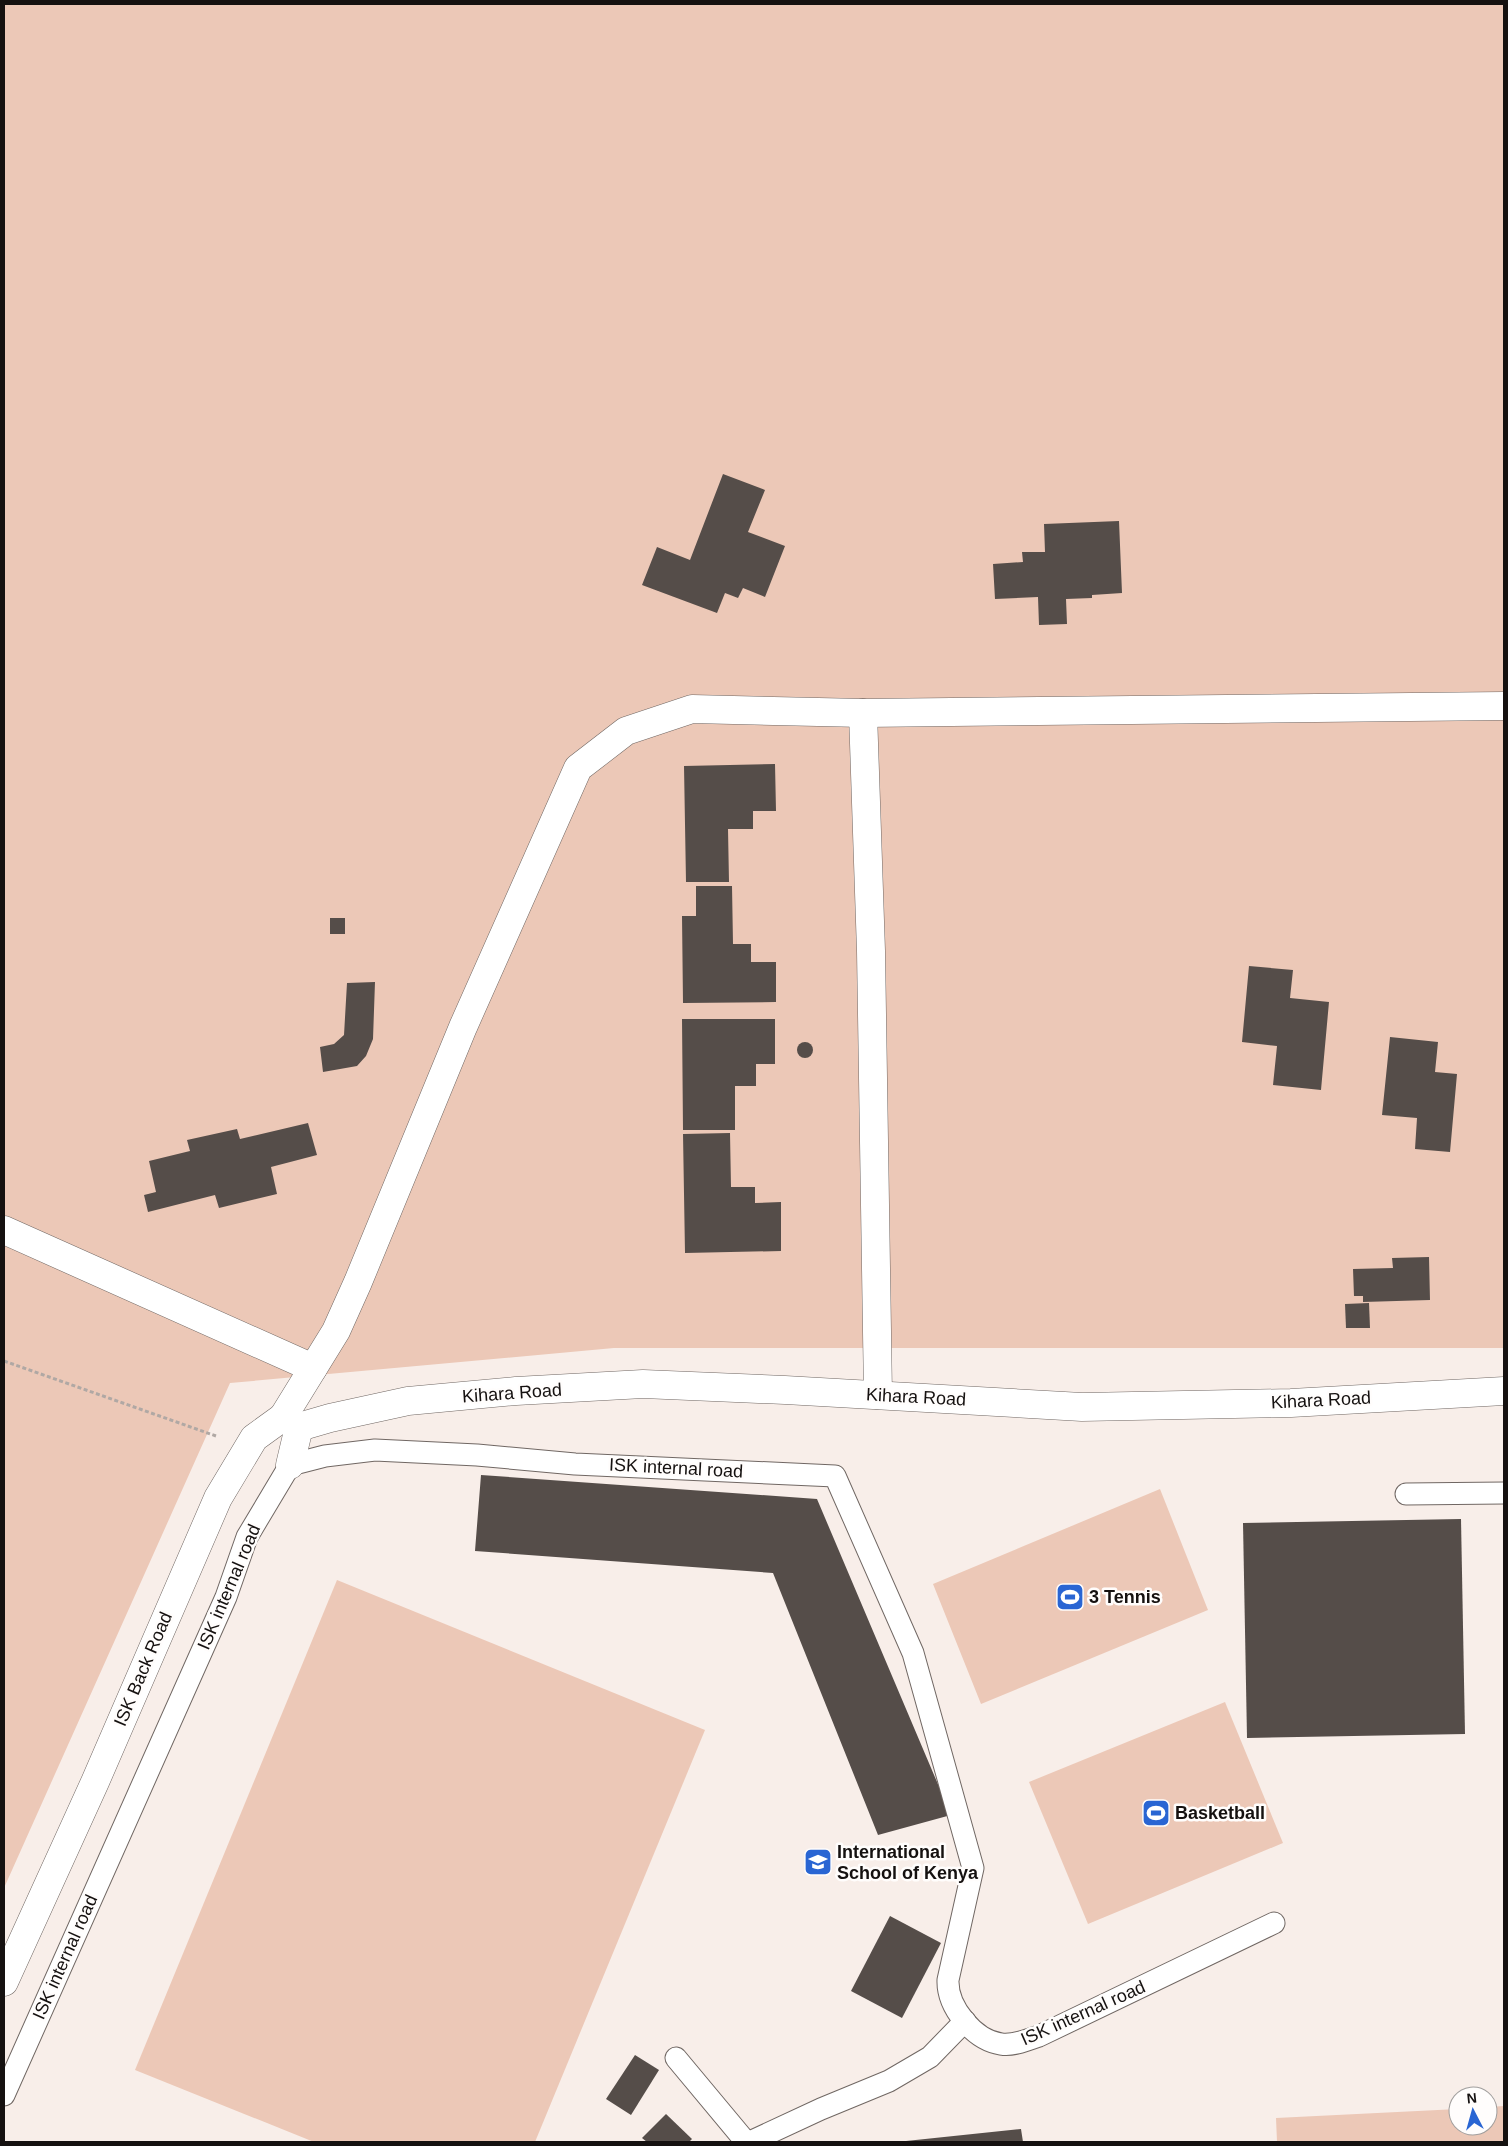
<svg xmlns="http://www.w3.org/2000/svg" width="1508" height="2146" font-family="Arial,sans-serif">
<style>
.green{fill:#ecc8b7}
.building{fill:#554d49}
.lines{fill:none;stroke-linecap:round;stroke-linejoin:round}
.lane-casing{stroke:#706763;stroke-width:23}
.street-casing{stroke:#706763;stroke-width:29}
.path{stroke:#b0a8a4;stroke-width:3;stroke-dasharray:4 2.5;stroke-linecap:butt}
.lane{stroke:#fff;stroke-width:21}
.street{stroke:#fff;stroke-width:28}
.labels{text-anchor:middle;stroke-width:5;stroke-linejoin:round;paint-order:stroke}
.street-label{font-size:18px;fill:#151110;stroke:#fffdfc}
.poi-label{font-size:18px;font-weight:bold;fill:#151110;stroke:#fffdfc;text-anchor:start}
</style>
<rect width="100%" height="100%" fill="#f8eee9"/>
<g class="green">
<path d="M4,4H1504V1348H614L230,1383L4,1888Z"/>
<path d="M1160,1489L1208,1610L981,1704L933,1584Z"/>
<path d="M337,1580L705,1730L535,2142H314L135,2070Z"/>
<path d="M1225,1702L1283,1843L1088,1924L1029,1782Z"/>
<path d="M1504,2106V2142H1277L1276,2118L1458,2109V2126H1488V2107Z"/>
</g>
<g class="building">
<path d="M723,474L765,490L748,532L785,546L765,597L743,588L738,598L725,593L717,613L642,585L657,547L690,560Z"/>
<path d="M1119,521L1122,593L1092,595V598L1066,599L1067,624L1039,625L1038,597L995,599L993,564L1023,562L1022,552H1045L1044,524Z"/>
<path d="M775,764L776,811H753V829H728L729,882H686L684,766Z"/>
<path d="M696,886H732L733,944H751V962H776V1002L683,1003L682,916H696Z"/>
<rect x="330" y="918" width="15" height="16"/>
<path d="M1249,966L1293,970L1290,998L1329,1002L1321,1090L1273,1085L1277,1046L1242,1042Z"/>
<path d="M375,982L373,1039L366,1056L357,1066L323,1072L320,1047L334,1044L344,1035L347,983Z"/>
<path d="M682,1019H775V1064H756V1086H735V1130H683Z"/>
<path d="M1390,1037L1438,1042L1435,1072L1457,1074L1450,1152L1415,1149L1417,1118L1382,1115Z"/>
<circle cx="805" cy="1050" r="8"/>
<path d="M308,1123L317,1155L271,1167L277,1194L219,1208L215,1195L148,1212L144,1195L156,1192L149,1161L190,1151L187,1140L237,1129L240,1139Z"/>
<path d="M730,1133L731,1187H755V1203L781,1202V1251L685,1253L683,1134Z"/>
<path d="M1429,1257L1430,1300L1363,1302V1296H1354L1353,1269L1393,1268L1392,1258Z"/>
<path d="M1369,1303L1370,1328H1346L1345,1304Z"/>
<path d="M481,1475L817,1499L951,1815L878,1835L773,1573L475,1551Z"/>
<path d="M1461,1519L1465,1734L1247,1738L1243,1523Z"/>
<path d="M890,1916L941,1943L902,2018L851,1991Z"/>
<path d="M635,2055L659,2070L631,2115L606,2099Z"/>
<path d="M666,2114L692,2139L689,2142H647L642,2138Z"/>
<path d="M1021,2129L1023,2142H906V2141Z"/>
</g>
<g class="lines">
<defs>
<g id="lane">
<path d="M1406,1494L1504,1493"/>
<path d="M676,2058L746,2142"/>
<path d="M4,2095L226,1597L247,1537L290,1465L325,1456L375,1450L477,1455L575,1464L835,1476L913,1653L973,1868L948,1980C947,2007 974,2040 1001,2044C1014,2046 1027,2040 1039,2036L1274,1923"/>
<path d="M750,2142L821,2109L889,2081L930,2057L965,2021"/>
</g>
<g id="street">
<path d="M863,713L871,951L878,1395"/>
<path d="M4,1230L313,1368"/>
<path d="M283,1417L336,1331L358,1282L463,1027L578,768L626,731L692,709L863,713L1504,706"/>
<path d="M290,1465L299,1427"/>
<path d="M4,1982L95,1782L218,1498L254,1438L283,1417L299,1427L330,1418L408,1401L516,1391L643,1384L785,1390L1082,1407L1291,1403L1504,1391"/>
</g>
</defs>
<use href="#lane" class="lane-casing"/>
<use href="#street" class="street-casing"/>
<path class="path" d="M4,1361L216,1436"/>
<use href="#lane" class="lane"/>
<use href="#street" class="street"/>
</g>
<defs>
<symbol id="stadium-square" viewBox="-11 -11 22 22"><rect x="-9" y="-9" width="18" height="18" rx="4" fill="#2965d3" stroke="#fffdfc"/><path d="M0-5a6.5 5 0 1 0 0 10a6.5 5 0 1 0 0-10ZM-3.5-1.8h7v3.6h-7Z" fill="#fff"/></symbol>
<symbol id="school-square" viewBox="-11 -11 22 22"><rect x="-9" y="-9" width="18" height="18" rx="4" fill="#2965d3" stroke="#fffdfc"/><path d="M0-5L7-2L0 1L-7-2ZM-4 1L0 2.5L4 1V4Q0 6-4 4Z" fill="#fff"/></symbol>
</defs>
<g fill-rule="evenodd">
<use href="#stadium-square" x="1054" y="1581" width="32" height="32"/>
<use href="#stadium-square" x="1140" y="1797" width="32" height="32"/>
<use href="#school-square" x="802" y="1846" width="32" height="32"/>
</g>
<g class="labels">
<g class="street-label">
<text transform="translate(512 1393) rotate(-4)" y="6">Kihara Road</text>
<text transform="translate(916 1397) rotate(3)" y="6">Kihara Road</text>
<text transform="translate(1321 1400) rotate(-3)" y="6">Kihara Road</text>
<text transform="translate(676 1468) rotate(3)" y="6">ISK internal road</text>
<text transform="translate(229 1587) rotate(-67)" y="6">ISK internal road</text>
<text transform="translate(143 1669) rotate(-67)" y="6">ISK Back Road</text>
<text transform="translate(65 1957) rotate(-66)" y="6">ISK internal road</text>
<text transform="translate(1083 2013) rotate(-24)" y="6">ISK internal road</text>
</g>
<g class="poi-label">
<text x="1089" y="1603">3 Tennis</text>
<text x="1175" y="1819">Basketball</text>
<text x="837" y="1858">International<tspan x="837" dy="21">School of Kenya</tspan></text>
</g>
</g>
<rect width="1508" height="2146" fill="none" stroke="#151110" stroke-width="10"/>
<g transform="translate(1473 2111) rotate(354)"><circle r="24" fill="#fffdfc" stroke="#a19f9e"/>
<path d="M0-4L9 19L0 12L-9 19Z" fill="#2965d3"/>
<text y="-8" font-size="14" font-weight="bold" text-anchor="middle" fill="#151110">N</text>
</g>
</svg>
